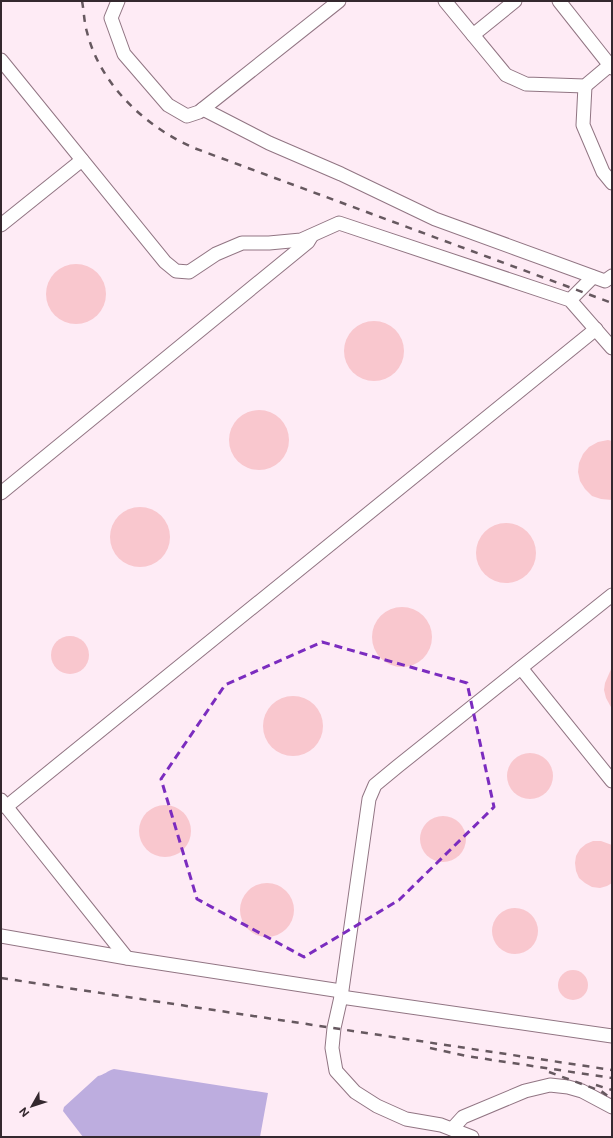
<svg xmlns="http://www.w3.org/2000/svg" width="613" height="1138" font-family="'Public Sans',sans-serif">
<style>
.water{fill:#bdaddf}
.building{fill:#f9c7ce}
.lines{fill:none;stroke-linecap:round;stroke-linejoin:round}
.minor-casing{stroke:#917583;stroke-width:15}
.minor{stroke:#fff;stroke-width:13}
.rail{stroke:#66585f;stroke-width:2.5;stroke-dasharray:7 7;stroke-linecap:butt}
.marked{fill:none;stroke:#7b2cbf;stroke-width:3;stroke-dasharray:8 5;stroke-linejoin:round}
</style>
<rect width="100%" height="100%" fill="#feebf5"/>
<path class="water" d="M114,1069L268,1093L260,1137H83L63,1111L64,1107L98,1076C104,1075 107,1071 114,1069Z"/>
<g class="building">
<circle cx="76" cy="294" r="30"/>
<circle cx="374" cy="351" r="30"/>
<circle cx="259" cy="440" r="30"/>
<path d="M608,440L612,441V500L601,499L592,496L585,489L580,481L578,472L579,463L583,454L589,447L598,442Z"/>
<circle cx="140" cy="537" r="30"/>
<circle cx="506" cy="553" r="30"/>
<circle cx="402" cy="637" r="30"/>
<circle cx="70" cy="655" r="19"/>
<path d="M612,667V709L606,698L604,690L605,683Z"/>
<circle cx="293" cy="726" r="30"/>
<circle cx="530" cy="776" r="23"/>
<circle cx="165" cy="831" r="26"/>
<circle cx="443" cy="839" r="23"/>
<path d="M593,841H601L612,845V883L607,886L600,888L592,887L585,883L579,878L576,871L575,863L576,856L580,849L586,844Z"/>
<circle cx="267" cy="910" r="27"/>
<circle cx="515" cy="931" r="23"/>
<circle cx="573" cy="985" r="15"/>
</g>
<g class="lines">
<defs>
<g id="minor">
<path d="M118,1L111,18L124,54L168,105L187,116L199,112L339,1"/>
<path d="M445,1L506,75L526,84L585,86L610,65"/>
<path d="M559,1L612,68"/>
<path d="M473,35L515,1"/>
<path d="M1,60L165,262L176,271L189,272L216,254L242,243H269L301,240L339,223L570,300L612,348"/>
<path d="M585,86L583,125L603,172L612,183"/>
<path d="M203,109L269,143L341,174L435,219L605,281L612,276"/>
<path d="M1,225L82,160"/>
<path d="M570,300L593,277"/>
<path d="M1,493L308,242L311,237"/>
<path d="M521,668L612,781"/>
<path d="M1,800L127,958"/>
<path d="M6,807L596,329"/>
<path d="M1,936L127,958L341,991"/>
<path d="M341,997L612,1036"/>
<path d="M452,1129L463,1117L525,1091L550,1085L568,1087L582,1091L612,1107"/>
<path d="M472,1137L441,1125L406,1119L377,1106L355,1092L336,1071L332,1048L334,1028L341,997L369,799L375,785L398,766L612,595"/>
</g>
</defs>
<use href="#minor" class="minor-casing"/>
<use href="#minor" class="minor"/>
<g class="rail">
<path d="M82,1C84,11 84,22 87,32C100,85 146,127 194,148L612,303"/>
<path d="M1,978L612,1070"/>
<path d="M430,1048L466,1056L612,1078"/>
<path d="M549,1072L601,1091L612,1099"/>
<path d="M596,1085L612,1090"/>
</g>
</g>
<path class="marked" d="M322,642L467,683L494,807L399,900L304,957L197,899L161,779L225,685Z"/>
<rect width="613" height="1138" fill="none" stroke="#34282e" stroke-width="4"/>
<g transform="translate(32 1106) rotate(231)" stroke="#feebf5" stroke-width="3" paint-order="stroke">
<path d="M0-3L7 15L0 10L-7 15Z" fill="#34282e"/>
<text y="-6" font-size="11" font-weight="bold" text-anchor="middle" fill="#34282e">N</text>
</g>
</svg>
